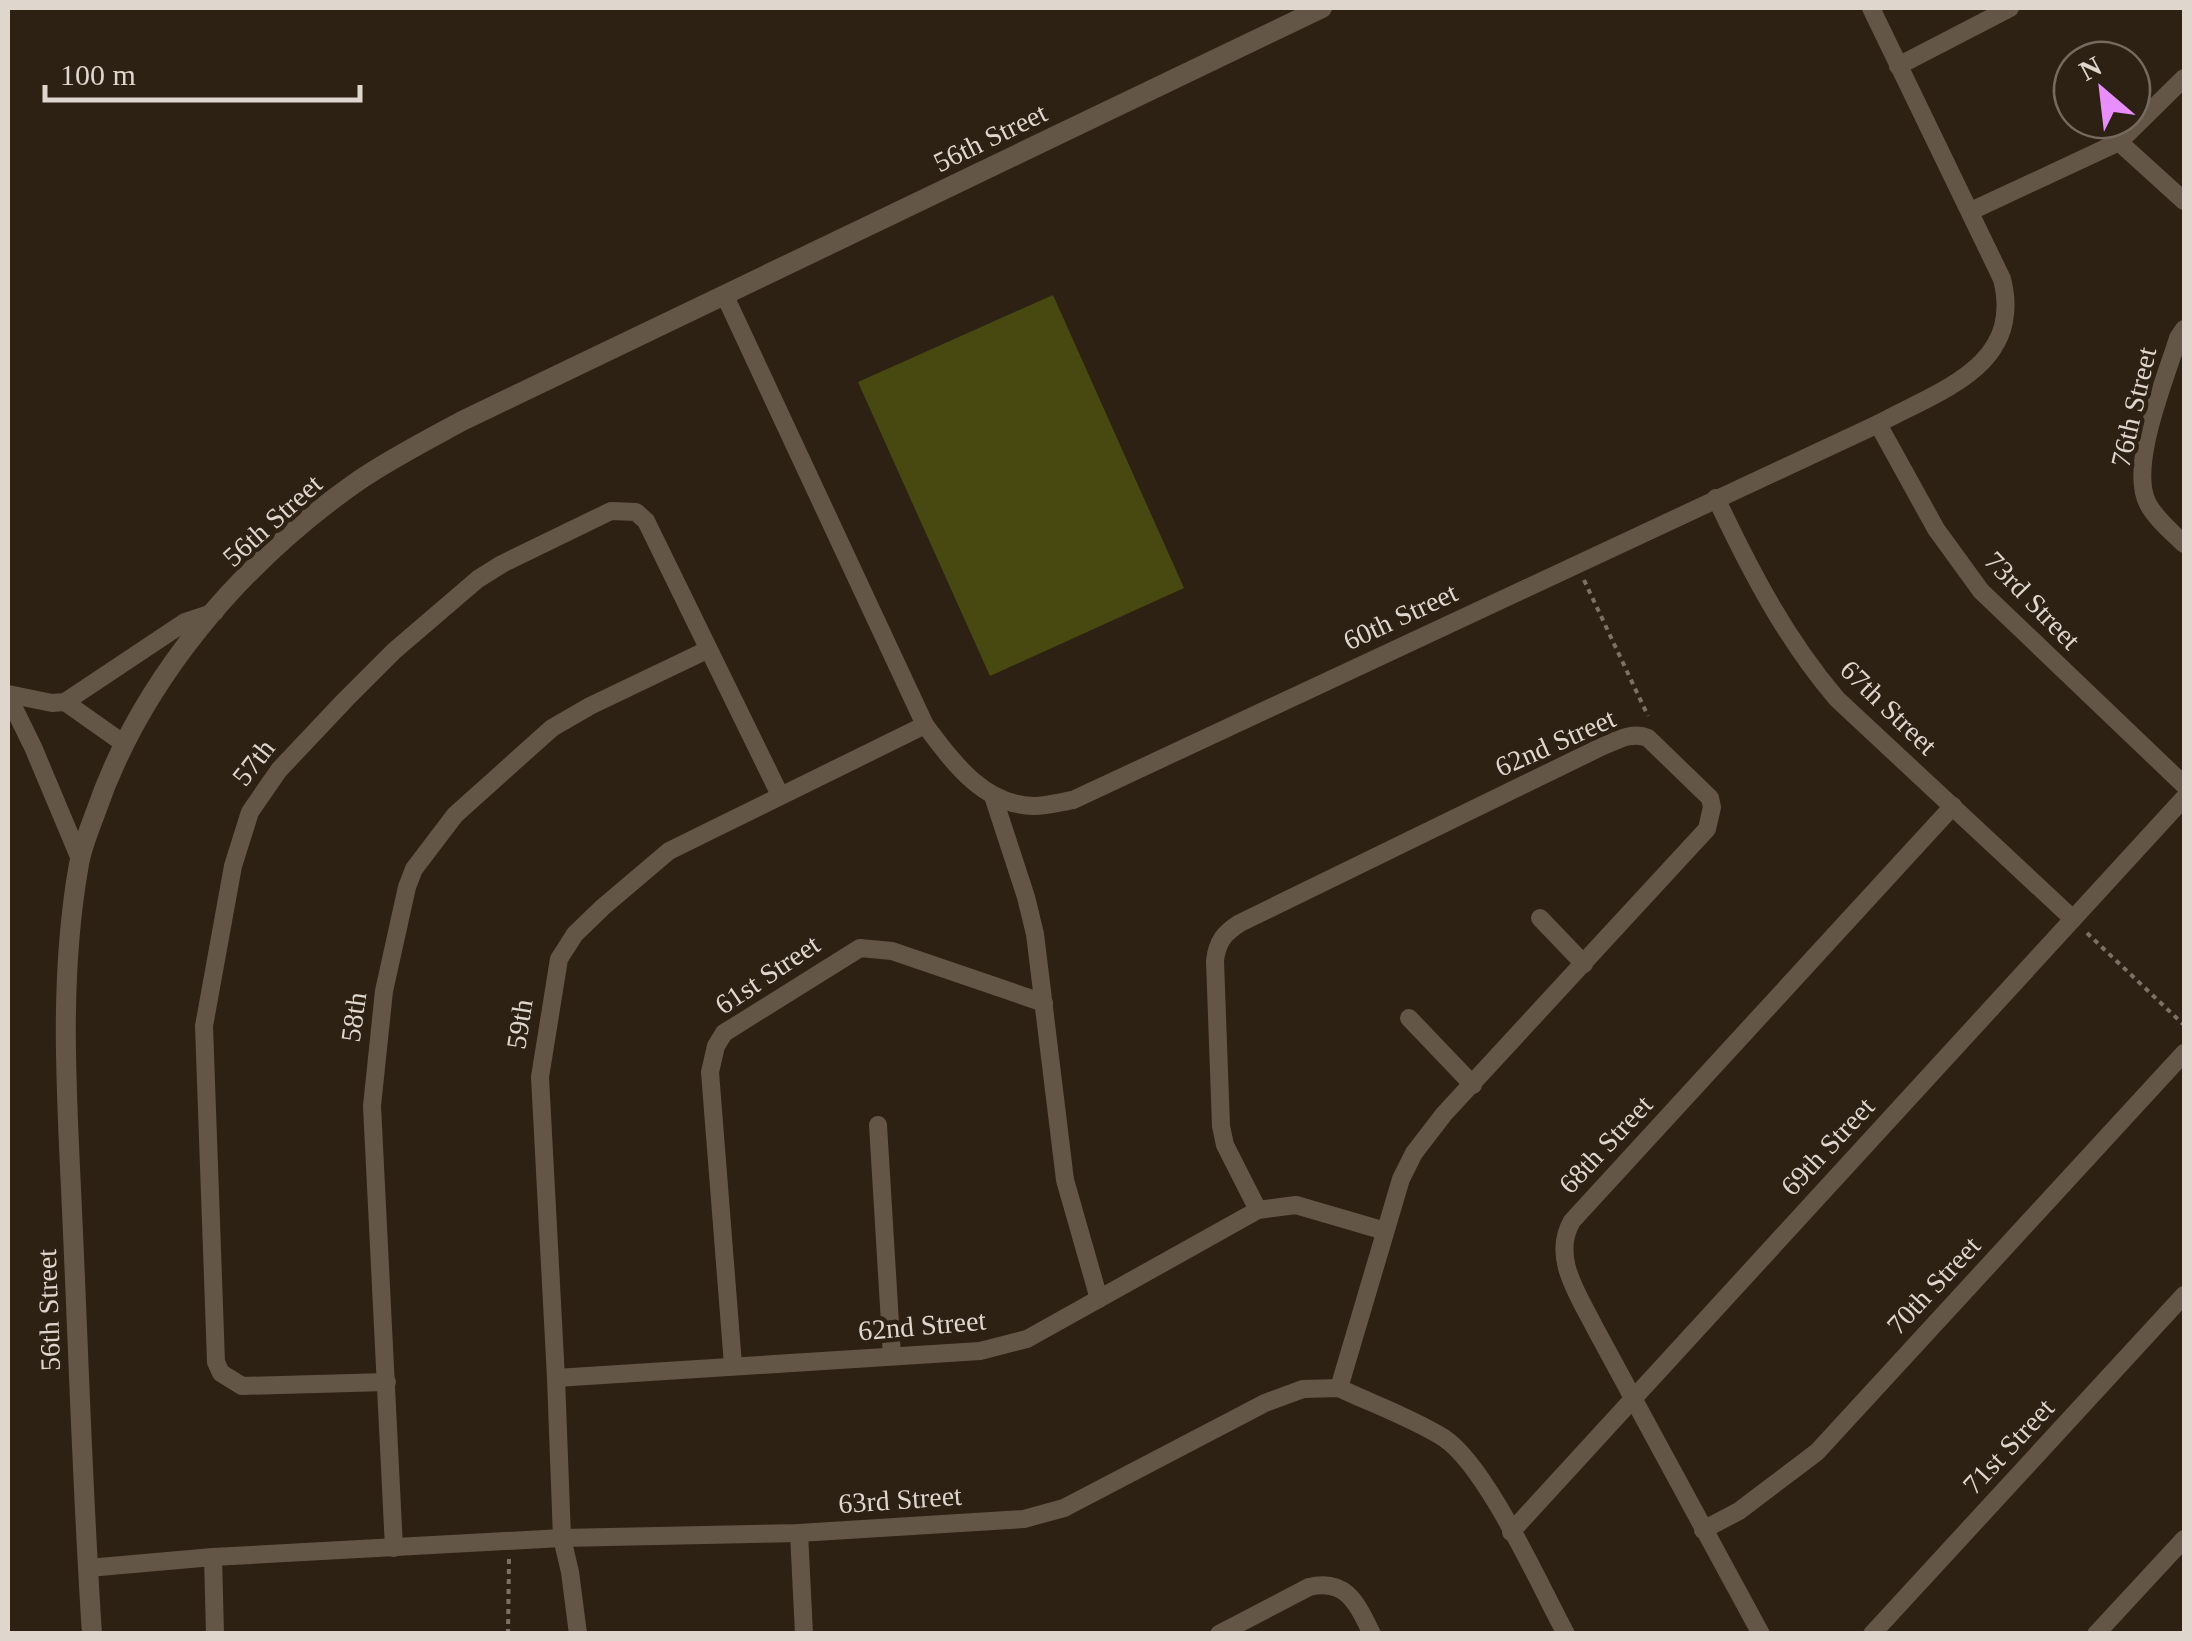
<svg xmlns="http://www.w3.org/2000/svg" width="2192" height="1641" font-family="Georgia,serif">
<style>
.green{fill:#474911}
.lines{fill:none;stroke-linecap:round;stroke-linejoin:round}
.path{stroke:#7b7166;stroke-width:4;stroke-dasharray:5 5;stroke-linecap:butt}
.minor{stroke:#645647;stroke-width:18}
.tertiary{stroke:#645647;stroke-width:20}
.labels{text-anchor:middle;stroke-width:9;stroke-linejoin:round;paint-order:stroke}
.street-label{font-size:28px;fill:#dfd7ce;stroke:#2d2114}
</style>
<rect width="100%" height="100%" fill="#2d2114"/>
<path class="green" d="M1053,295L1184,588L990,676L858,382Z"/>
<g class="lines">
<g class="path">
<path d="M1584,580L1648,716"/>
<path d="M2087,933L2184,1025"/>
<path d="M508,1634L509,1558"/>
</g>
<g class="minor">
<path d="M1898,66L2010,8"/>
<path d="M2119,142L2184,201"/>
<path d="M1971,211L2119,142L2184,78"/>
<path d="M725,296L925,725C953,762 983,805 1034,806C1047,806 1061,802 1073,800L1878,424C1940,390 2024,366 2002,279L1871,8"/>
<path d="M2184,329L2178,338C2166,378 2128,466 2148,504C2156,519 2172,532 2184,544"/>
<path d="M1878,424L1936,529L1981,591L2184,785"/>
<path d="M1716,498C1750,570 1785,638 1837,699L2073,919"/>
<path d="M8,694L52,703L65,702L185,622L215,612"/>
<path d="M8,696L33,747L80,859"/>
<path d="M65,702L123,743"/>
<path d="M993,796L1026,897L1035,934L1065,1180L1099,1299"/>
<path d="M1540,918L1584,964"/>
<path d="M1409,1018L1473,1085"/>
<path d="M878,1125L892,1356"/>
<path d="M1258,1210L1225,1145L1221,1126L1215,961C1217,942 1224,933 1240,923L1601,747C1616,741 1632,731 1648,738L1710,798L1712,807L1707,829L1444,1114L1414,1153L1401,1179L1339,1388"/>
<path d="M733,1365L710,1072L716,1046L724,1033L860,948L892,951L1044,1003"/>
<path d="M556,1378L980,1351L1027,1339L1258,1210L1296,1205L1385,1231"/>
<path d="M387,1382L242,1386L221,1373L216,1362L204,1026L233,866L250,812L279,770L346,699L394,651L478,579L502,564L611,511L636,512L646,521L780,795"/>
<path d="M1703,1530L1739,1511L1817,1452L2184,1053"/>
<path d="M1511,1532L2184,798"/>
<path d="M799,1533L804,1634"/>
<path d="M394,1548L372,1106L384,991L407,887L414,869L455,815L552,728L590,706L707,650"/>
<path d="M213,1557L215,1634"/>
<path d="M88,1568L213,1557L562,1538L799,1533L1024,1519L1064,1508L1265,1403L1303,1389L1339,1388C1373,1404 1412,1418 1444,1438C1487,1467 1539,1584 1566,1634"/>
<path d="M578,1634L570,1572L562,1538L556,1378L540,1077L559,959L575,934L603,907L669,851L925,725"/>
<path d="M1219,1634L1309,1587C1347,1578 1357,1604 1372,1634"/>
<path d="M1761,1634L1595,1328C1578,1294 1551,1257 1572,1221L1953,806"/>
<path d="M1872,1634L2184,1295"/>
<path d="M2096,1634L2184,1539"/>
</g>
<path class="tertiary" d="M92,1634C83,1500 79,1367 73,1233C68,1110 57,987 79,864C82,847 89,830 95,814C141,679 241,563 358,481C390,459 427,440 462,421L1322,8"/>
</g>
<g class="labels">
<g class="street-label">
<text transform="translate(990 137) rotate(-26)" y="10">56th Street</text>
<text transform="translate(2133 407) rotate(-77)" y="10">76th Street</text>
<text transform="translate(272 520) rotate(-42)" y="10">56th Street</text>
<text transform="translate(2033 600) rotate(46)" y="10">73rd Street</text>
<text transform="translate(1400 616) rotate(-25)" y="10">60th Street</text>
<text transform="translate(1889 707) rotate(44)" y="10">67th Street</text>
<text transform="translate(1555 742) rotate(-24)" y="10">62nd Street</text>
<text transform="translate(253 762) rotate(-52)" y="10">57th</text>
<text transform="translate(767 974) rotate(-34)" y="10">61st Street</text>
<text transform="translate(353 1017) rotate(-82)" y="10">58th</text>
<text transform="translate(519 1024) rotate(-81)" y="10">59th</text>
<text transform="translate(1605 1144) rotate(-47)" y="10">68th Street</text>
<text transform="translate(1827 1146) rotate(-47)" y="10">69th Street</text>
<text transform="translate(1933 1285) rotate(-47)" y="10">70th Street</text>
<text transform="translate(48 1310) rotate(-92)" y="10">56th Street</text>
<text transform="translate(922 1325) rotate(-5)" y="10">62nd Street</text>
<text transform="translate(2008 1446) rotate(-47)" y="10">71st Street</text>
<text transform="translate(900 1499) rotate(-4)" y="10">63rd Street</text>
</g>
</g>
<rect width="2192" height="1641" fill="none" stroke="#dfd7ce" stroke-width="20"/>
<g transform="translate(2102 90) rotate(332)"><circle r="48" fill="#2d2114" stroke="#746a5e" stroke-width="2.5"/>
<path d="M0-8L18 38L0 25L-18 38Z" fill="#e88eff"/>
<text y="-15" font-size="28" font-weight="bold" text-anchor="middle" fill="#dfd7ce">N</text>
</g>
<path d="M45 85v15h315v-15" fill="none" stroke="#dfd7ce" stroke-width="5"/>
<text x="60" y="85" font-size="30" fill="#dfd7ce" stroke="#2d2114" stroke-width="8" paint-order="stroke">100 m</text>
</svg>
